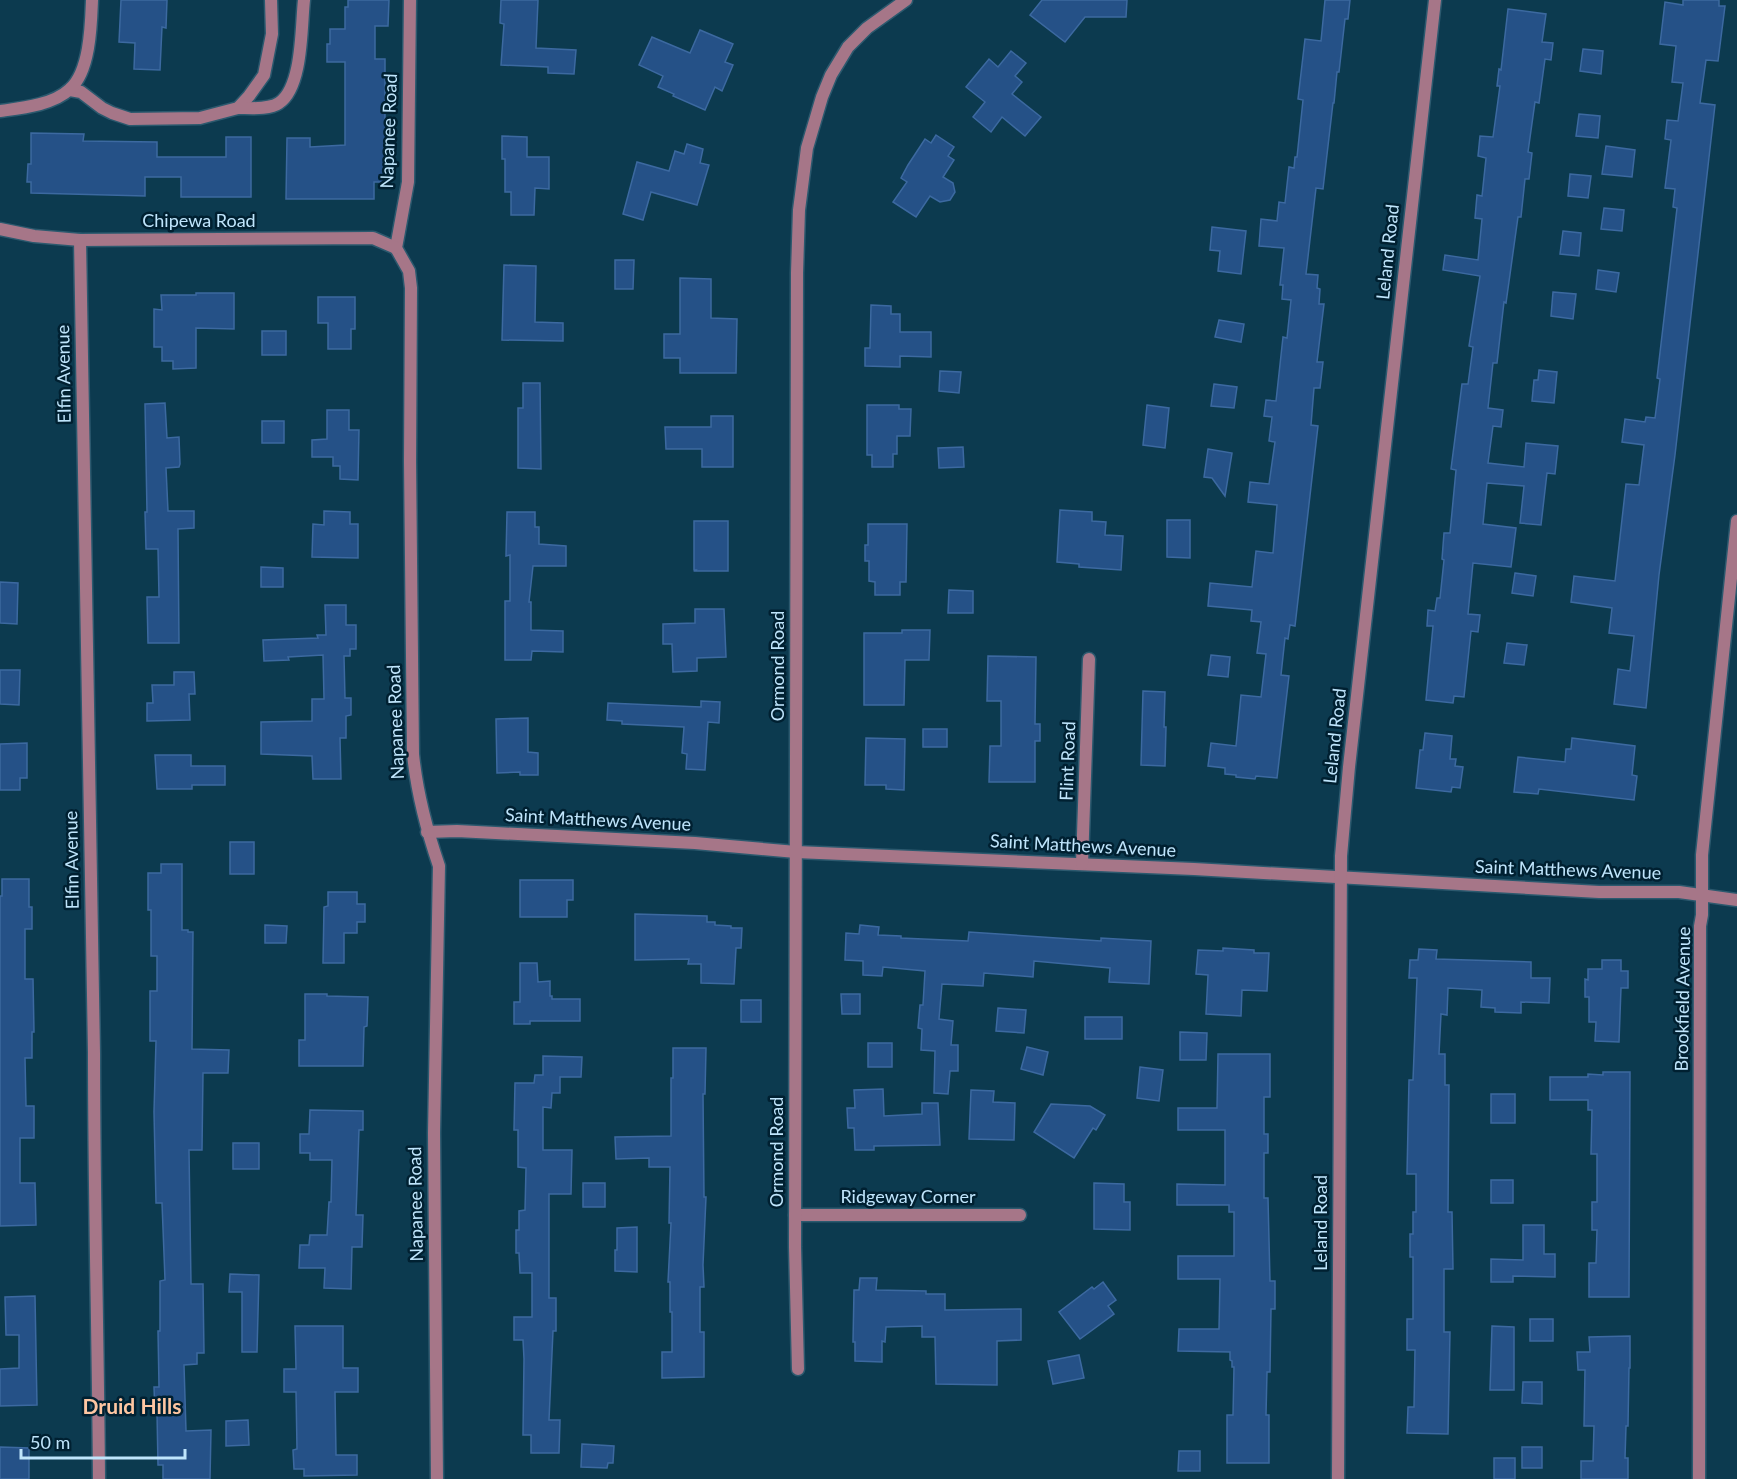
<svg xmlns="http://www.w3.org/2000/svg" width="1737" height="1479" font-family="Lato,sans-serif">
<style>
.building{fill:#255187;stroke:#3c69a0;stroke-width:1.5}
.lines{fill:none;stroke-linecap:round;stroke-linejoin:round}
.street-casing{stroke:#2c596e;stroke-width:15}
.street{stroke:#a67688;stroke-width:12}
.labels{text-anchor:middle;stroke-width:5;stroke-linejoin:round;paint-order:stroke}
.street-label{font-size:18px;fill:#bfe5fc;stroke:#002031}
.quarter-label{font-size:21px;font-weight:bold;fill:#fec6a2;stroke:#002031}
</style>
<rect width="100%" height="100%" fill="#0c3a4f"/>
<g class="building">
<path d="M121,0H167L166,28L162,27L160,70L134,69L135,43L119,42Z"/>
<path d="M348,0H389L388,26H375V59H385V126H389L390,182H374V199H286L287,138H310V147L345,145V62H327V44H330V29H345V7H348Z"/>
<path d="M501,0H538L536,48L576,50L574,74L548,73V67L501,65L504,24L500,23Z"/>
<path d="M1042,0H1127L1126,17H1085L1065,42L1030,15Z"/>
<path d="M1325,0H1350L1348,19H1345L1339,72H1337L1334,103H1333L1323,189L1316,188L1306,274L1318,275L1317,288L1320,289L1319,304H1324L1317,362H1323L1320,388H1314L1311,425L1318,426L1295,626L1290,625L1288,639L1285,638L1281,675L1289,676L1277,778L1256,776L1255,779L1236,777V775L1225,774V768L1208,766L1211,743L1236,746L1241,695L1261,697L1266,654L1257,653L1261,622L1251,621L1252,610L1208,606L1210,583L1252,587L1256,551L1273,553L1277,505L1248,502L1250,482L1269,484L1275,442L1269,441L1272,417L1264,416L1266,400L1276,401L1283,337L1287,338L1291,300L1282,299L1283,285H1280L1284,248L1259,246L1261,219L1277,221L1279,202L1285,203L1289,167L1294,168L1295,157H1297L1303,100L1298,99L1305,39L1321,41Z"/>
<path d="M1683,0H1719V6H1725L1718,61L1706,60L1700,103L1715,105L1675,455L1659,575L1646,708L1614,704L1618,669L1630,671L1634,636L1609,633L1612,608L1571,602L1574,576L1615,581L1626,484L1639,485L1644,445L1622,442L1625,419L1645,422L1646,417L1655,418L1660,379L1657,378L1677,208L1673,207L1675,189L1665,188L1671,140L1665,139L1667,120L1678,121L1683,83L1672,82L1676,46L1660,44L1665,2L1683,5Z"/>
<path d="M1508,9L1546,14L1542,42L1553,43L1551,60L1545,59L1539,103L1535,102L1528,152L1532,153L1529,179H1525L1521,217H1518L1506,303L1504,302L1497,363H1493L1488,408L1503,410L1501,427L1493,426L1488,463L1524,467L1526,443L1558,446L1555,474L1547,473L1541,525L1520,523L1524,486L1487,483L1483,524L1516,528L1511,567L1473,563L1468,614L1480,615L1478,632L1471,631L1464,697L1454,696L1453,703L1426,700L1433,626H1427L1428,610L1435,611L1437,598H1440L1444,560L1442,559L1444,533H1450L1456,470L1451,469L1462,384H1468L1473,347L1469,346L1480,276L1443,270L1445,255L1478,260L1482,219L1475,218L1477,195L1482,196L1486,158L1478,156L1480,136L1493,137L1500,86H1497L1499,69L1501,70Z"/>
<path d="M700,30L733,44L725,62L733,65L722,91L715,87L705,110L673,96L674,94L658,87L663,76L639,65L652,37L690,53Z"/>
<path d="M1583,49L1603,51L1601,74L1580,71Z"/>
<path d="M1011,51L1026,63L1015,76L1022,82L1012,94L1041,117L1025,136L1002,117L991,132L973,117L985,102L966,87L989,59L998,67Z"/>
<path d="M1579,114L1600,116L1598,138L1576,136Z"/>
<path d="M31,133L84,134L83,141L157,142V157H226V137H251V197H181V177H145V196L31,193V182H27L28,164H31Z"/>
<path d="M936,135L954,147L948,156L954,160L943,177L953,183L955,192L950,200L940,202L930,196L916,217L893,202L907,182L901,178L908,165L925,139L931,143Z"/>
<path d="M502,136L527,137V157H549V189L535,188L534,215H511V192H505V159H502Z"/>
<path d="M687,144L703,149L700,163L709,165L697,205L651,192L643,220L623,214L637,162L669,171L675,151L684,154Z"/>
<path d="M1606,146L1635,150L1632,177L1602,174Z"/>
<path d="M1570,174L1591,176L1588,198L1568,196Z"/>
<path d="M1604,208L1624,210L1622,231L1601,229Z"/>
<path d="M1212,227L1246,231L1241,274L1218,271L1220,251L1210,250Z"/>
<path d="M1563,231L1581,233L1579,256L1560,254Z"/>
<path d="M615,260H634L633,289H615Z"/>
<path d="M504,265L536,266L535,322L563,323V341L502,340Z"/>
<path d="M1598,270L1619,273L1616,292L1596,289Z"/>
<path d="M680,278L711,279V318L737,319L736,373H680V358H664V334H680Z"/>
<path d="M1553,292L1576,294L1573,319L1551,316Z"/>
<path d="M196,293H234V329L196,328V368L173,369V361H162V347H154V309L162,310L161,295H196Z"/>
<path d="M318,297H355V329H351V349H328V323H318Z"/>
<path d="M871,305L891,306V314H900V332H931V357L900,356V367L865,366V348H870Z"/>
<path d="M1219,320L1244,324L1241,342L1215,337Z"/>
<rect x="262" y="331" width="24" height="24"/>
<path d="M1539,370L1557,372L1554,403L1532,401L1534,380H1538Z"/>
<path d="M940,371L961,372L959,393L939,391Z"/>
<path d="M523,383H540L541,469L518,468V408H523Z"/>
<path d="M1214,384L1237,387L1234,408L1211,406Z"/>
<path d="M165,403L167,438L179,437L180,464L179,467L166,468L168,511H194V528L178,529L179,643H148L147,597H159L158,549H146L145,512H147L145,404Z"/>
<path d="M867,405H899V409H911L910,436H897V454H893V467H872V455H867Z"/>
<path d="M1147,405L1169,408L1165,448L1143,445Z"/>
<path d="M327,410H349V430H359L358,480L340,479V466H333V457H312V440L327,439Z"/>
<path d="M711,416H733V467H702V449H666L665,427H711Z"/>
<rect x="262" y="421" width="22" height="22"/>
<path d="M963,447L964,467L939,468L938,448Z"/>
<path d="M1208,449L1232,453L1225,496L1212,478L1204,477Z"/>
<path d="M1060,510L1092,512V521L1106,522L1105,535L1123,536L1121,570L1079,567V564L1057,562Z"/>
<path d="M324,511L350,512V524H358V558L312,557L313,524L324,525Z"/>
<path d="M507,512H535V527H539V544L566,546V566H533L529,602H531V630L563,631V652L532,651L531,660H505V601H510V555L506,556Z"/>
<path d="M1167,520H1190V558L1167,557Z"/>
<path d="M694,521H728V571H695L696,570H694Z"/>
<path d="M868,524H907L906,582H900V595H875V582L869,581V561H865V545H868Z"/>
<path d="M261,567L283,568V587H261Z"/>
<path d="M1515,573L1536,576L1533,596L1512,593Z"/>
<path d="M0,582L18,583L17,624L0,623Z"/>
<path d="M949,590L973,591V613H948Z"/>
<path d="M325,605H346V625H356V649H350V656H344L345,698H351V715L346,716V738H340L341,779H313L312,756L261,754V722L312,721V699H324L323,655L288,657L289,660L264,661L263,640L318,638L317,635H326Z"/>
<path d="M695,609H724L726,657L697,658V671L673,672L672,644H663V624L695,623Z"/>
<path d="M902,630H930L929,660H905L904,705H864V633H902Z"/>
<path d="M1507,643L1527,645L1524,665L1504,663Z"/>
<path d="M1211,655L1230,657L1228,677L1208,675Z"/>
<path d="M988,656L1036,657L1035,724H1040V741H1035V782H989L990,746H1001V701H987Z"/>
<path d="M0,670H20L19,705L0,704Z"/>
<path d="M174,672H194L195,694H189L190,720L147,721V703H153L152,685H174Z"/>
<path d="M1143,691L1165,692L1164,727H1166L1165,766L1141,765Z"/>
<path d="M701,701L720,702L719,723L708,722L705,770L686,769L687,754L682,753L684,727L622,724V721L607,720L608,703L701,707Z"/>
<path d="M528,718V752L538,753V775H520V772L497,773L496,719Z"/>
<rect x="923" y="729" width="24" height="18"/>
<path d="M1425,733L1452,736L1450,759H1456L1455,766L1463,767L1460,788L1452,787L1451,792L1416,788L1420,750H1423Z"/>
<path d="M866,738L905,739L904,790L886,789V785H865Z"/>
<path d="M1572,738L1635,746L1632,775L1637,776L1634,800L1539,789L1538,794L1514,792L1518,757L1565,762L1566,749H1571Z"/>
<path d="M27,743V778H20V790H0V744Z"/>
<path d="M155,755H191V766H225V785H192V789H157Z"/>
<rect x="230" y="842" width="24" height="32"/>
<path d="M161,864H182V930H188V932H193L192,1049L229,1050L228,1073H203L202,1150H189L191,1284H203L204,1353H197V1364L184,1365L186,1431L211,1430L210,1479H163V1465H158L157,1413H155L154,1387H159L158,1331H160V1281L165,1280L162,1203H156L154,1112L156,1041H150V991H157V956H151V910H148V873H161Z"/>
<path d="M2,879H29V907H32V929H25V979H33L34,1032H32V1058H25L26,1106H34V1138H20V1183H35L36,1225L0,1226V896H2Z"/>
<path d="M520,880H573V900H567V917H520Z"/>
<path d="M328,892H357V904H365V922H357V933H344V963H323L324,907L328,906Z"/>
<path d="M635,914L707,916V922H715V925L731,926V928H742L741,948H736L734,984L701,983V964H688L689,959L635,960Z"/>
<path d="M265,925L287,926L286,943H265Z"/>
<path d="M860,925L879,927L878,935L901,936V938L968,941L969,932L1101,941V938L1151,941L1149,984L1109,982L1110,968L1034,961L1033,977L984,973L983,986L942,984L939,1019L953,1021L951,1045H958V1071H950L948,1094L934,1093L935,1051L921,1050L922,1029L918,1028L920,1005H923L925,971L883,967L882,976L863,975V961L845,960L846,933L859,934Z"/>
<path d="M1223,948L1254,950V953H1269L1267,991L1242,990L1241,1016L1206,1014L1208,975L1196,974L1198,950L1223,951Z"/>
<path d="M1419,949L1437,950L1436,959L1531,962V978H1550L1549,1003L1521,1002V1013L1495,1012V1008L1481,1007L1482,990L1448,988L1447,1015L1441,1014L1439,1054H1445V1085H1449L1448,1212H1452L1453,1269H1444V1332H1450L1448,1434L1407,1433L1408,1407H1414L1415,1350H1407V1319H1413V1257H1410V1234H1413V1212H1416V1174H1407L1409,1080H1413L1417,978H1409L1410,960H1418Z"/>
<path d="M1602,960H1621V971H1628V988H1621L1619,1042L1595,1041L1596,1022H1589V997H1585V979L1588,980V969H1602Z"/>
<path d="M520,963H537L538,982L550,981V996H552V999H580V1021H530V1024H514V1002H520Z"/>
<path d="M305,994H327V996L368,997L367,1026L364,1027L363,1066H299V1040H305Z"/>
<path d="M841,994H860V1014H842Z"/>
<rect x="741" y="1000" width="20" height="22"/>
<path d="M998,1008L1026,1010L1024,1033L996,1031Z"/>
<rect x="1085" y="1017" width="37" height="22"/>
<path d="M1180,1032L1207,1033L1206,1060H1180Z"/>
<rect x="868" y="1043" width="24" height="24"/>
<path d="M1027,1047L1048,1052L1043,1075L1021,1069Z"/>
<path d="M673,1048H706L705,1094H703L704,1197H706L703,1265L704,1287H700V1332H704V1377L662,1378V1352H672V1312H670V1282H668L671,1223H669L670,1167H649V1158L616,1159L615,1137L671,1136V1078H673Z"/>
<path d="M1218,1054H1270V1097H1264V1134H1268V1153H1264V1198H1268L1270,1281H1275V1309H1271L1270,1372H1267L1266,1415H1269V1463H1227V1415H1233L1234,1367H1232V1361L1230,1360V1352L1178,1351L1179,1329H1219L1220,1279H1178V1256H1234V1212H1229V1205H1177V1184L1225,1185V1130H1178V1108H1217Z"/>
<path d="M543,1056L582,1057L581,1077H560V1093H552L551,1108L543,1107V1150H572L571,1194H549V1298H556V1331H553L549,1420H560L559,1453H531V1435H523L524,1359L523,1340H514V1317H532V1273H520L519,1253H516V1230H519V1211L525,1210L526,1168L518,1167V1130H514L515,1083H534L535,1075H543Z"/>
<path d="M1140,1067L1163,1070L1159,1101L1137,1098Z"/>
<path d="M1603,1072H1630L1629,1297H1589V1263H1596L1597,1230H1592V1202H1597V1154H1591L1592,1110H1588V1100H1550V1077H1588V1074L1603,1075Z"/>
<path d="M883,1089L884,1116L922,1114V1103H938L940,1145L874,1146V1150H855L854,1128H848L847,1108H855L854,1090Z"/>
<path d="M971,1090L994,1091L993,1102L1015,1103L1014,1140L969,1139Z"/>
<rect x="1491" y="1094" width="24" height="29"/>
<path d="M1051,1104L1090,1106L1105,1115L1096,1130L1093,1128L1074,1158L1034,1132Z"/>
<path d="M310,1110L363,1111V1130H359L356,1215H363L362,1247H352L351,1289L324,1288L325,1268H299L300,1245H309L310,1235H327L329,1202H331L332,1160H310V1153H300V1134H309Z"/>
<rect x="233" y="1143" width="26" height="26"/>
<rect x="1491" y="1180" width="22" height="23"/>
<rect x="583" y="1183" width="22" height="24"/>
<path d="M1094,1183L1124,1184V1202H1130V1230L1094,1229Z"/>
<path d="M1523,1225H1544V1254H1555V1277L1513,1276V1282H1491V1259L1523,1260Z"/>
<path d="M637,1227V1272L615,1271V1250H617V1228Z"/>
<path d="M230,1274L259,1275L257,1352H242V1292H229Z"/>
<path d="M860,1278H877L876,1290L926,1291V1294H945V1310L1021,1309V1340L997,1341V1385L936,1384L935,1337H922V1326L886,1327L885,1342L882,1341V1362L855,1361V1342H853L854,1290H859Z"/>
<path d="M1103,1282L1116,1300L1108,1306L1114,1314L1080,1339L1059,1312L1092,1287L1094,1289Z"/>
<path d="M35,1296L37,1405L0,1406V1369L19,1368V1335H6L5,1297Z"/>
<rect x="1530" y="1319" width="23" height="22"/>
<path d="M295,1326H343V1368H358V1392H335L336,1455H357V1475L304,1476V1469H294L293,1450L297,1449L296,1392H284V1369H296Z"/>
<path d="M1492,1326L1514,1327V1390H1490Z"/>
<path d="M1630,1336V1368H1629L1628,1426H1626L1625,1458H1628V1479H1581V1461H1593L1594,1426H1584L1585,1370H1578L1577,1352H1590L1589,1337Z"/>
<path d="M1079,1355L1084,1378L1053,1384L1048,1361Z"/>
<path d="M1523,1382H1542V1404L1522,1403Z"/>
<path d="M248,1420L249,1445L226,1446V1421Z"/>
<path d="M582,1444L614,1446L613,1463H608L607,1468L581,1467Z"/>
<path d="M0,1447L29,1448V1479H0Z"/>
<rect x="1522" y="1447" width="20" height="21"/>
<path d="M1179,1451H1200V1471H1178Z"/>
<rect x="1494" y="1458" width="21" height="21"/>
</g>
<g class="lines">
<defs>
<g id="street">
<path d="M410,0L408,182L396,248L409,271L411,288L410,461L413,754C417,794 426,828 439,866L434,1133L437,1479"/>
<path d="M70,90L81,92L102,108L112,113L130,119L200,118L238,108L249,96L264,75L272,34L271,0"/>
<path d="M238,108C250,108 269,110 279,103C303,87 301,26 304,0"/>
<path d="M0,111C22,108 53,105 70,89C90,71 91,26 92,0"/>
<path d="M0,229L34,236L80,240L373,238L396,248"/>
<path d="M80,240L94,1053C94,1195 98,1337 99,1479"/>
<path d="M427,832L457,831L695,843L796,852L1194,869L1599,892H1679L1737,900"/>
<path d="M1082,864L1089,659"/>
<path d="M795,1215H1020"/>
<path d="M798,1369L795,1247L797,273L799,210L807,148L822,97L831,75L848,47L867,28L906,0"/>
<path d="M1338,1479L1341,856L1349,767L1435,0"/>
<path d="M1699,1479L1700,926L1702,915V855L1737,521"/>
</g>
</defs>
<use href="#street" class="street-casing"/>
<use href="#street" class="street"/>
</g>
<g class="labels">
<g class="street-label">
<text transform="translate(389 131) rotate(-88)" y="6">Napanee Road</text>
<text x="199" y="227">Chipewa Road</text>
<text transform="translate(1388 252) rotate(-84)" y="6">Leland Road</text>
<text transform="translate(64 374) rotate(-91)" y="6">Elfin Avenue</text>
<text transform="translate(778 666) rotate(-90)" y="6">Ormond Road</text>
<text transform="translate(396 722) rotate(-92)" y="6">Napanee Road</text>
<text transform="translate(1335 736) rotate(-84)" y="6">Leland Road</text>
<text transform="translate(1068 761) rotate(-88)" y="6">Flint Road</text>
<text transform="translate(598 820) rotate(3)" y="6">Saint Matthews Avenue</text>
<text transform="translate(1083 846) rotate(3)" y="6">Saint Matthews Avenue</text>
<text transform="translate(72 860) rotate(-91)" y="6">Elfin Avenue</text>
<text transform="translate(1568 870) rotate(2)" y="6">Saint Matthews Avenue</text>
<text transform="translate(1683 999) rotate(-89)" y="6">Brookfield Avenue</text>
<text transform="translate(777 1152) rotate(-90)" y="6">Ormond Road</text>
<text x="908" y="1203">Ridgeway Corner</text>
<text transform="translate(416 1204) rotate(-91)" y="6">Napanee Road</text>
<text transform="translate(1321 1223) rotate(-90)" y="6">Leland Road</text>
</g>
<g class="quarter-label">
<text x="132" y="1414">Druid Hills</text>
</g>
</g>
<path d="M21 1449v9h164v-9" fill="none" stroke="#bfe5fc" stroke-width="3"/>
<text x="30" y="1449" font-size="18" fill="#bfe5fc" stroke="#002031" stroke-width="4.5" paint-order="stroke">50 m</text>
</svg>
